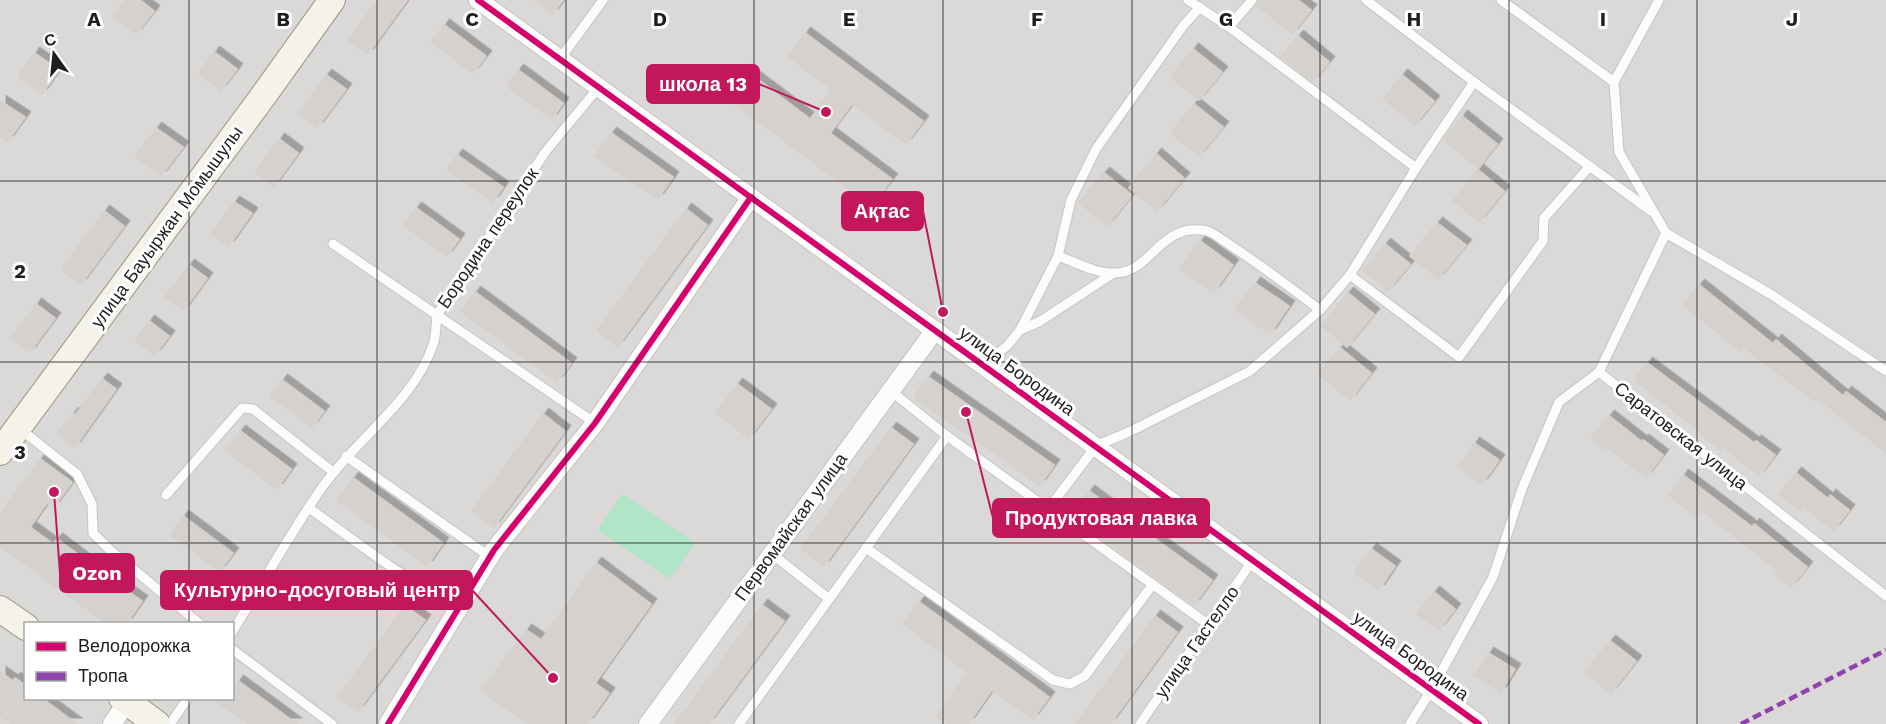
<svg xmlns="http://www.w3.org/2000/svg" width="1886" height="724" font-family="'Work Sans',sans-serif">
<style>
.residential{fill:#dbd9d8;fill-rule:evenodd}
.pitch{fill:#b0e5c8}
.building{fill:#d4d1cf;filter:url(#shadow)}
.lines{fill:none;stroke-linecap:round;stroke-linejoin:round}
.lane-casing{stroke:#c5c4c2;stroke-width:11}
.street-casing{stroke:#c5c4c2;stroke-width:20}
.secondary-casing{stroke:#97957e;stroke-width:28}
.lane{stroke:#fcfcfb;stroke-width:9}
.street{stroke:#fcfcfb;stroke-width:18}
.secondary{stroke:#f4f2e9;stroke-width:26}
.quiet{stroke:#8e44ad;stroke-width:4.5;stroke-dasharray:9 4.5;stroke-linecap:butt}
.cycleway-casing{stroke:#fff;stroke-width:10}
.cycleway{stroke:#d6006c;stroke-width:6}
.grid{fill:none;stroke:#1e1e1e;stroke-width:1.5;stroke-opacity:0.55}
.labels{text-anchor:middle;stroke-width:6;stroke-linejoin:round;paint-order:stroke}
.street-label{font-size:18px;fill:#1e1e1e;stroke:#fff}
.grid-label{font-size:20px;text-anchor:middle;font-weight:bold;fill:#1e1e1e;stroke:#fff;stroke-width:6;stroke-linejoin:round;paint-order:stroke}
.leader{fill:none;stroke:#c2185b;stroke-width:2}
.callout-dot{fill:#c2185b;stroke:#fff;stroke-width:2}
.callout{fill:#c2185b;stroke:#c2185b;stroke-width:2}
.callout-label{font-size:20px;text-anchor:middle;font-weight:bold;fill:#fff}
</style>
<defs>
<filter id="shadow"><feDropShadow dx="5.5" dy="-5.5" stdDeviation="0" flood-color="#0004"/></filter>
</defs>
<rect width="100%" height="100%" fill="#ece9e6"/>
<path class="residential" d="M0,0H1886V724H0ZM26,624H232V698H26Z"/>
<path class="pitch" d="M622,494L695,543L670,579L598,530Z"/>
<g class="building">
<path d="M124,0H141L155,11L136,35L112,16Z"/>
<path d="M377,0H408L368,55L347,40Z"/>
<path d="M533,0H564L553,15Z"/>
<path d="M1259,0H1299L1312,10L1292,35L1256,6Z"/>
<path d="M444,24L487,56L473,74L430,42Z"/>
<path d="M805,32L924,121L906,145L852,105L831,133L893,179L872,207L724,97L745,69L810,118L831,90L787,57Z"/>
<path d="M1298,35L1330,62L1313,82L1280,57Z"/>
<path d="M1193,48L1223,72L1199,101L1169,77Z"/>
<path d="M214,51L238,69L221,91L198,74Z"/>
<path d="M34,52L60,70L42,95L17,77Z"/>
<path d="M518,69L564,103L552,120L505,86Z"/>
<path d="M326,74L347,89L317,129L297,114Z"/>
<path d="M1402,74L1435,101L1415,126L1382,99Z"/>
<path d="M0,100L26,117L8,142L0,137Z"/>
<path d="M1194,103L1224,127L1199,157L1169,133Z"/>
<path d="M1462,115L1498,144L1478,169L1443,140Z"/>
<path d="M156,127L184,147L161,177L134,157Z"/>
<path d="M611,132L674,177L658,200L594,156Z"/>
<path d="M279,138L299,153L274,187L254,172Z"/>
<path d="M1156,153L1185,178L1157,212L1128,188Z"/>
<path d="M457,154L504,187L493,203L446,170Z"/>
<path d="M1478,169L1505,191L1479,223L1452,201Z"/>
<path d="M1104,172L1133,195L1107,227L1078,203Z"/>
<path d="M234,201L253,213L229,247L210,234Z"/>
<path d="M416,207L460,239L447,257L402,225Z"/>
<path d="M686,208L708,225L618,347L596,331Z"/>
<path d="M104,210L125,226L81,285L60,270Z"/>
<path d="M1437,222L1467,245L1438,280L1409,256Z"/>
<path d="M1200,240L1234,265L1214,293L1179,269Z"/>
<path d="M1385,243L1411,264L1388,292L1362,271Z"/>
<path d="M189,264L208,278L184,311L164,297Z"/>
<path d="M1255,282L1290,306L1270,335L1234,310Z"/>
<path d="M1699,284L1773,343L1776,339L1843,395L1846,391L1886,422V454L1818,400L1816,403L1743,348L1740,352L1682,305Z"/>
<path d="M475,291L572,363L557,383L460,312Z"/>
<path d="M1348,292L1375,314L1347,348L1320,326Z"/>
<path d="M36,303L56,318L30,353L10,339Z"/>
<path d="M149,320L170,336L155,356L134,340Z"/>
<path d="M1340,347L1372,373L1350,401L1317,374Z"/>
<path d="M1647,362L1754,442L1756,440L1776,455L1759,477L1724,449L1721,452L1702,436L1703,435L1633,380Z"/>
<path d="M928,376L1055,465L1040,486L913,398Z"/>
<path d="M102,378L117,389L75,448L56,434L73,412L75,414Z"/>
<path d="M282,379L325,411L312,428L269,396Z"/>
<path d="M737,383L772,409L749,439L715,413Z"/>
<path d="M543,413L566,431L494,528L471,511Z"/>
<path d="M1609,415L1642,441L1643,439L1664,455L1646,478L1607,448L1605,451L1590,438Z"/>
<path d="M891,427L914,444L824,567L800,549Z"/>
<path d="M240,430L292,469L277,490L224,451Z"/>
<path d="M1474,442L1500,460L1482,485L1457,467Z"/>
<path d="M40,458L73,482L54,508L47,504L31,527L53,543L57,538L84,558L83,559L143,601L127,624H106L0,547V513Z"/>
<path d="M1796,472L1828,498L1830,494L1850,510L1834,531L1804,508L1801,512L1778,494Z"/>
<path d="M1683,474L1752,526L1754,523L1808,567L1791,588L1774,574L1777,571L1702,512L1696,518L1667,495Z"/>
<path d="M353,477L444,543L427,567L336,500Z"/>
<path d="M1089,490L1213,580L1194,606L1070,516Z"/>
<path d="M183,515L234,553L220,572L169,535Z"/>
<path d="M1371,548L1396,566L1379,591L1353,573Z"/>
<path d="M596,562L652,604L596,683L610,693L588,724H528L480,691L526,629L541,639Z"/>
<path d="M1434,591L1456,609L1439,631L1416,614Z"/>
<path d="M919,601L1050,697L1033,720L992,691L969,724H946L935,717L966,672L902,624Z"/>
<path d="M762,604L785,621L709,724H674Z"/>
<path d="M405,605L426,620L358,712L337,697Z"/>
<path d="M1155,615L1178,632L1111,724H1075Z"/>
<path d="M1610,640L1637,661L1611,694L1584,672Z"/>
<path d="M1488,652L1516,669L1501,693L1473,676Z"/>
<path d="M0,671L13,680L15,677L26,685V699H44L78,724H10L0,717Z"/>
<path d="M238,680L298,724H247L212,699H232V688Z"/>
</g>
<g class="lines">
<defs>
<g id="lane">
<path d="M1188,0L1229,27L1416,168"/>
<path d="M1366,0L1474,82L1651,211"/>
<path d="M1501,0L1614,82L1619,152L1666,233L1772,295L1886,371"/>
<path d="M1229,27L1252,0"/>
<path d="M560,59L603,0"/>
<path d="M1474,82L1416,168L1350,275L1459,357L1543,241L1544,218L1590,166"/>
<path d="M1614,82L1659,0"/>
<path d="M1666,233L1599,372L1886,596"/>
<path d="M333,244L595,423"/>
<path d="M1058,256C1075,262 1097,274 1115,273C1152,273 1160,221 1207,231C1214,233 1221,239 1227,243C1259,264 1290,287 1320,310"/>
<path d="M1020,330L1039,322L1112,274"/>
<path d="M983,364L1007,346L1020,330L1058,256L1071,200L1096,149L1183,26L1200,7"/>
<path d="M891,391L947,436L1209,625"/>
<path d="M19,428L77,474L92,504L93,533L110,550L200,624"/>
<path d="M346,456L490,557"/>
<path d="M166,495L242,408L253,409L333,472"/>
<path d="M309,508C358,543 405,580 459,608"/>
<path d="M1049,508L1096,446L1131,431L1250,371L1320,310L1350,275"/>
<path d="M866,548L1053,680L1070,684L1085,676L1153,584"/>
<path d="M772,554L828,598"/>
<path d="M232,632C262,585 289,535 321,489C355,439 415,402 434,342C436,334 436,324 437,315L546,151L599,87"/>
<path d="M232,649L332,724"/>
<path d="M170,724L188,698"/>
<path d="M739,724L947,436"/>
<path d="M1140,724L1253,560"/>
<path d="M1410,724L1432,689L1493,577L1522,489L1559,402L1599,372"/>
</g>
<g id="street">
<path d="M478,0L1479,724"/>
<path d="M112,724L127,702"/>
<path d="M388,724L494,550L595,423L751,197"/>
<path d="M648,724L935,330"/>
</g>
<g id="secondary">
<path d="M0,452L261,99L332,0"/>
<path d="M0,609L26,627"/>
<path d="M122,698L157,724"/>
</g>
</defs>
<use href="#lane" class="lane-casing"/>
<use href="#street" class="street-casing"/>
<use href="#secondary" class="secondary-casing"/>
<use href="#lane" class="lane"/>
<use href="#street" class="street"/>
<use href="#secondary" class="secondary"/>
<path class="quiet" d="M1741,724L1886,650"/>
<defs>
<g id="cycleway">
<path d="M478,0L1479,724"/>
<path d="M388,724L494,550L595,423L751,197"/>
</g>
</defs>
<use href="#cycleway" class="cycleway-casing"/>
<use href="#cycleway" class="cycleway"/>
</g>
<path class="grid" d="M189,0V624M377,0V724M566,0V724M754,0V724M943,0V724M1132,0V724M1320,0V724M1509,0V724M1697,0V724M0,181H1886M0,362H1886M0,543H1886M189,698V724"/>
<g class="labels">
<g class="street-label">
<text transform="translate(167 227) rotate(-54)" y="6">улица Бауыржан Момышулы</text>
<text transform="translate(488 238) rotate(-56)" y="6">Бородина переулок</text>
<text transform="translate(1017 371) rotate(36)" y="6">улица Бородина</text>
<text transform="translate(1681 436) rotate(38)" y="6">Саратовская улица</text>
<text transform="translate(791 527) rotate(-54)" y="6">Первомайская улица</text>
<text transform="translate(1197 642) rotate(-55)" y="6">улица Гастелло</text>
<text transform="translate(1411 656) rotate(36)" y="6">улица Бородина</text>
</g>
</g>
<g class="grid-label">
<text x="94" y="26">A</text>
<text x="283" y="26">B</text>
<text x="472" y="26">C</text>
<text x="660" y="26">D</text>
<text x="849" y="26">E</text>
<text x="1037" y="26">F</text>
<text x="1226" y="26">G</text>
<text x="1414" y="26">H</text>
<text x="1603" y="26">I</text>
<text x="1792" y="26">J</text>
<text x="20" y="278">2</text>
<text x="20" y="459">3</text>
</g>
<path class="leader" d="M826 112L759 84M943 312L923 211M966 412L993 518M54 492L60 573M553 678L472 590"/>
<g class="callout-dot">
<circle cx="826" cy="112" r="6"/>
<circle cx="943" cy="312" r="6"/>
<circle cx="966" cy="412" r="6"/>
<circle cx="54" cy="492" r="6"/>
<circle cx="553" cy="678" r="6"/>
</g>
<g class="callout">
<rect x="647" y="65" width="112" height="38" rx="6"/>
<rect x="842" y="192" width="81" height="38" rx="6"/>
<rect x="993" y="499" width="216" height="38" rx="6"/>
<rect x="60" y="554" width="74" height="38" rx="6"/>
<rect x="161" y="571" width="311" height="38" rx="6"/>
</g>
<g class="callout-label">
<text x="703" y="91">школа 13</text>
<text x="882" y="218">Ақтас</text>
<text x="1101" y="525">Продуктовая лавка</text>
<text x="97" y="580">Ozon</text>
<text x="317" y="597">Культурно-досуговый центр</text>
</g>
<rect x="24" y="622" width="210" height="78" fill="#ffffff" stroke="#a5a5a5" stroke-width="1.5"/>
<rect x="36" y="642" width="30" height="9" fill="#d6006c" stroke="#a5a5a5" stroke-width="1.5"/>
<text x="78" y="652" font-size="18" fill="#1e1e1e">Велодорожка</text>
<rect x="36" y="672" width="30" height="9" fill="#8e44ad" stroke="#a5a5a5" stroke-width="1.5"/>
<text x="78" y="682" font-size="18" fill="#1e1e1e">Тропа</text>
<g transform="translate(54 54) rotate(345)" stroke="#ffffff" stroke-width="4.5" paint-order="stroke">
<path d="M0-4.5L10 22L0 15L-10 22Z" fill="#1e1e1e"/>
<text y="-9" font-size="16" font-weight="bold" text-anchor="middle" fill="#1e1e1e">С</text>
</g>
</svg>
